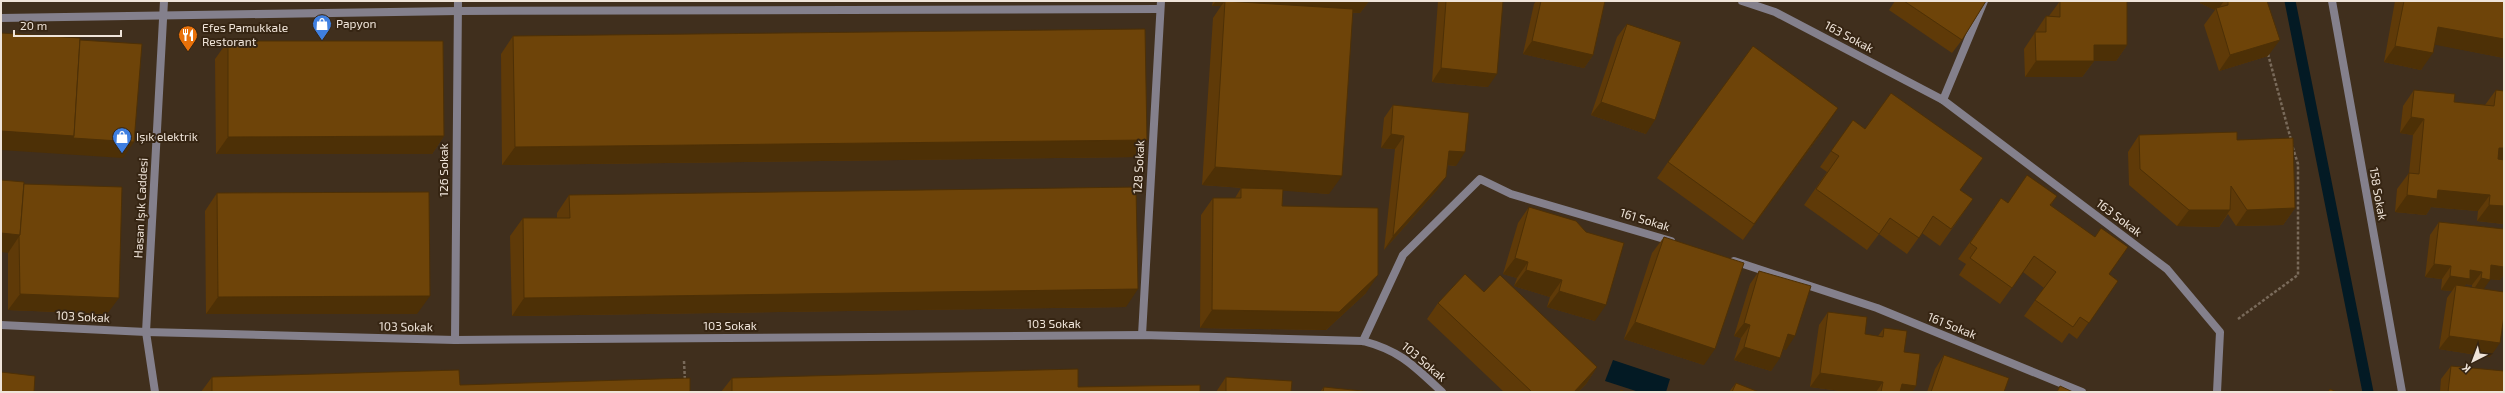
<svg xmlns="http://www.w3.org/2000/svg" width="2505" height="393" font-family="'Exo 2',sans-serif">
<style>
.water{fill:#031a24}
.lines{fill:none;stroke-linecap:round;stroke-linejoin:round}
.stream{stroke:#031a24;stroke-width:11}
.path{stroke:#796a5a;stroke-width:2.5;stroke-dasharray:3 2;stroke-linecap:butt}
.minor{stroke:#84808c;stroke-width:8}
.tertiary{stroke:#84808c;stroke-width:8}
.wall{fill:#5f3a08;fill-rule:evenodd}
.shaded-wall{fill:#4d3006}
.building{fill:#6e4409;stroke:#4d3006}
.labels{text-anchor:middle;stroke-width:4;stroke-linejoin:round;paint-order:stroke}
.poi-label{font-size:12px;fill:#efe4d9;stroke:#362513;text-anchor:start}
.street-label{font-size:12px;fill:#efe4d9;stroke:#362513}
</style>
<rect width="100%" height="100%" fill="#402f1d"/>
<path class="water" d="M1613,360L1670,379L1666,392H1639L1605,381Z"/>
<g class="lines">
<path class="stream" d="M2290,1L2368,392"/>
<g class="path">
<path d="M2268,54L2291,140"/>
<path d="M2238,319L2298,275V164L2292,145"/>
<path d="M684,361L685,382"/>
</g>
<g class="minor">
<path d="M1742,1L1775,12L1943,100L2167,269L2220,332L2217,392"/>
<path d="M2332,1L2402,392"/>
<path d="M1,18L458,11L1159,9"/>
<path d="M1943,100L1984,1"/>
<path d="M1734,261L1877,308L2082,392"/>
<path d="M1,325L146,332L455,340L1142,335L1363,341C1401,351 1414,366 1442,392"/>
<path d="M1142,335L1161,1"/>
<path d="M455,340L458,1"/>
<path d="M1363,341L1403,255L1480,179L1511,194L1671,241"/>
</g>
<path class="tertiary" d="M155,392L146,332L164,1"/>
</g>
<g class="wall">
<path d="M1213,1H1369L1360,13H1352L1329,194L1283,190L1282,206L1366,293L1326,330L1200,328L1201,215L1213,198H1235L1241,188L1257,189L1202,185L1213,18L1221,6H1212Z"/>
<path d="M1438,1H1503L1488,87L1432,82Z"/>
<path d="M1536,1H1605L1593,55L1584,68L1523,54L1534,4Z"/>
<path d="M1895,1H1986L1962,40L1952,53L1889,10Z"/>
<path d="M2060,1H2127V45L2116,61H2094L2082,77H2025L2024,49L2046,16H2049Z"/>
<path d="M2200,1H2267L2268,56L2219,71L2204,25L2215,10L2200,3Z"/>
<path d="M2395,1H2504V58L2434,44L2421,70L2384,62Z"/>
<path d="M1627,24L1646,134L1591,115L1617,37Z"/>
<path d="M513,36L1147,140L1135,157L502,165L501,54Z"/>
<path d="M228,41L444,136L432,154H216L215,59Z"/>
<path d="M2414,90L2454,102L2485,105L2496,90L2504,224L2477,221L2478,211L2431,207L2426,215L2395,212L2397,189L2409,173L2413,135L2400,133L2403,106Z"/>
<path d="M1393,105L1456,166L1447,165L1437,190L1384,250L1395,149L1381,148L1384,118Z"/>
<path d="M1853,120L1865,129L1960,190L1973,199L1940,246L1922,233L1907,254L1879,234L1867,250L1804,205L1827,172L1820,167Z"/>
<path d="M1827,125L1743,240L1657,178L1668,162Z"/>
<path d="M2139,135L2295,208L2283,225L2236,226L2228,214L2219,227L2177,226L2129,185L2128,152Z"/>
<path d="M24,184L107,314L8,310V253Z"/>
<path d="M217,193L417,314H206L205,211Z"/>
<path d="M569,195L1126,307L512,316L510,236L523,218H557V213Z"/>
<path d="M2057,196L2051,205L2109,274L2118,281L2077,339L2069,333L2062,343L2024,316L2044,288L2023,272L2000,304L1959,275L1966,264L1958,259L2001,198L2008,203Z"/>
<path d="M1529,207L1595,321L1547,307L1550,297L1514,286L1517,278L1503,274L1518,223Z"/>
<path d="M2439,222L2504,229V274L2500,280L2490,279L2483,289L2490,357L2439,349L2447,298L2452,291L2441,290L2442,279L2425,277L2430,235ZM2466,284L2472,285V288L2464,286Z"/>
<path d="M1664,237L1704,365L1624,339L1652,253Z"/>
<path d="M1759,271L1786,350L1783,349L1771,371L1734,360L1741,338L1734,336L1750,284Z"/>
<path d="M1484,292L1597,367L1586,384L1578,392H1504L1427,319L1438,303Z"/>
<path d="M1828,312L1865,334L1878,336L1884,328L1904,352L1916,386L1912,392H1849L1810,387L1819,325Z"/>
<path d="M1944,355L2004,392H1927L1935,369Z"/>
<path d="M2451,366L2504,392H2440L2441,379Z"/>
<path d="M212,377L460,385L690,392H201Z"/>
<path d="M1226,377L1291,392H1216Z"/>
<path d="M732,378L1078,387L1200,392H721Z"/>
<path d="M1736,383L1759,392H1729Z"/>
<path d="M1324,387L1372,392H1320Z"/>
</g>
<g class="shaded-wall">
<path d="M1216,1H1225L1221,6H1212Z"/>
<path d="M1225,1H1369L1360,13L1225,7Z"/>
<path d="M2201,1H2224L2217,11L2216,8L2215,10L2200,3Z"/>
<path d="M2438,27L2504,39V58L2426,43Z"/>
<path d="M2280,40L2268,56L2219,71L2230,55Z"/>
<path d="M1532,41L1593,55L1584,68L1523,54Z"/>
<path d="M2094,45H2127L2116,61H2094L2082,77H2025L2036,61Z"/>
<path d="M2395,46L2433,53L2421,70L2384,62Z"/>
<path d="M1441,68L1497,74L1488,87L1432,82Z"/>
<path d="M1601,102L1655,120L1646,134L1591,115Z"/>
<path d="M1838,108L1827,125L1743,240L1754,224Z"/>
<path d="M2411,117L2424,119L2413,135L2400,133Z"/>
<path d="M1,131L74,136L134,142L123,158L1,150Z"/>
<path d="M1391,134L1404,136L1395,149L1381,148Z"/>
<path d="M444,136L432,154H216L228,137Z"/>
<path d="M1147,140L1135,157L502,165L515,147Z"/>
<path d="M2499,148H2504V166L2488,164Z"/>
<path d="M1449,151L1465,152L1456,166L1440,164Z"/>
<path d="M1215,167L1342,176L1329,194L1202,185Z"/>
<path d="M1446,177L1437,190L1384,250L1393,236Z"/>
<path d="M2438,190L2490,195L2478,211L2431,207L2426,215L2395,212L2407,195Z"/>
<path d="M2489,205L2504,206V224L2477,221Z"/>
<path d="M2295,208L2283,225L2236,226L2247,210Z"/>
<path d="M2189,210H2230L2219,227L2177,226Z"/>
<path d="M1,233L20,235L8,253L1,252Z"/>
<path d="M1515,258L1528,262L1517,278L1503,274Z"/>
<path d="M2434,264L2451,266L2442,279L2425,277Z"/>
<path d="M2491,265L2504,267V274L2500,280L2485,279L2490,280L2481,293L2472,292L2481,278Z"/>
<path d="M1526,270L1562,280L1550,297L1514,286Z"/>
<path d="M2470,270L2482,272L2472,285L2466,284L2460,292L2456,285L2452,291L2441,290L2450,276Z"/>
<path d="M1378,275L1366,293L1326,330L1200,328L1212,310Z"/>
<path d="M1138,289L1126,307L512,316L524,298Z"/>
<path d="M1559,291L1606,305L1595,321L1547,307Z"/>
<path d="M20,294L119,298L107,314L8,310Z"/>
<path d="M430,296L417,314H206L218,297Z"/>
<path d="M1635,322L1715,349L1704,365L1624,339Z"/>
<path d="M1744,323L1750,325L1741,338L1734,336Z"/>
<path d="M1788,334L1795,336L1786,350L1778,348Z"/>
<path d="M2449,336L2500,343L2490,357L2439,349Z"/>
<path d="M1744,347L1780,358L1771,371L1734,360Z"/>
<path d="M1597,367L1586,384L1578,392H1574Z"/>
<path d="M1820,373L1883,382L1876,392H1849L1810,387Z"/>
<path d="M1902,384L1916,386L1912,392H1896Z"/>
</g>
<g class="building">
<path d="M1225,1L1353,9L1342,176L1215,167Z"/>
<path d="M1446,1H1503L1497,74L1441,68Z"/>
<path d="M1541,1H1605L1593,55L1532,41Z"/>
<path d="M1904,1H1986L1962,40Z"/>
<path d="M2060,1H2127V45H2094V61H2036L2035,32H2046V16L2060,17Z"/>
<path d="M2228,1H2267L2280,40L2230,55L2216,8L2228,5Z"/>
<path d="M2404,1H2504V39L2438,27L2433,53L2395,46Z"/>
<path d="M1627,24L1681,42L1655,120L1601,102Z"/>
<path d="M1145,29L1147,140L515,147L513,36Z"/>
<path d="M1,33L80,38L74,136L1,131Z"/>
<path d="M80,40L142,44L134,142L73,138L74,136Z"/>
<path d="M228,41H443L444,136L228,137Z"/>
<path d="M1753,46L1838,108L1754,224L1668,162Z"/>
<path d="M2414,90L2455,94L2454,102L2494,106L2496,90L2504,91V148H2499L2498,159L2504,160V206L2489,205L2490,195L2438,190L2437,199L2407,195L2409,173L2419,174L2424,119L2411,117Z"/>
<path d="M1891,93L1983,158L1960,190L1973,199L1951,229L1933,216L1919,238L1890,218L1879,234L1816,189L1839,156L1831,151L1853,120L1865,129Z"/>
<path d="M1393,105L1469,113L1465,152L1449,151L1446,177L1393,236L1404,136L1391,134Z"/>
<path d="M2237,132V140L2293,138L2295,208L2247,210L2231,186L2230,210H2189L2140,169L2139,135Z"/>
<path d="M2027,175L2057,196L2050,205L2095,237L2101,228L2128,247L2109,274L2118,281L2089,323L2080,317L2073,327L2035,300L2056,272L2034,256L2012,288L1970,258L1977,248L1970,243L2001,198L2008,203Z"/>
<path d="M1,180L24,182L20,235L1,233Z"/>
<path d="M24,184L122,187L119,298L20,294L19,236L20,235Z"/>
<path d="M1136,187L1138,289L524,298L523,218H570L569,195Z"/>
<path d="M1241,188L1283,189L1282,206L1378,208V275L1339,312L1212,310L1213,198H1241Z"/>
<path d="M429,192L430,296L218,297L217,193Z"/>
<path d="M1529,207L1576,221L1586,232L1624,243L1606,305L1559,291L1562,280L1526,270L1528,262L1515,258Z"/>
<path d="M2439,222L2504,229V267L2491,265L2490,280L2481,278L2482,272L2470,270V279L2450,276L2451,266L2434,264Z"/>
<path d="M1664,237L1744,263L1715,349L1635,322Z"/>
<path d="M1759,271L1811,286L1795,336L1788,334L1780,358L1744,347L1750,325L1744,323Z"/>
<path d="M1465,274L1484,292L1500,275L1597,367L1574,392H1532L1438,303Z"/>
<path d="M2456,285L2504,292V316L2500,343L2449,336Z"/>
<path d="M1828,312L1867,317L1865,334L1883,337L1884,328L1907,331L1904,352L1920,354L1916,386L1902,384L1900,392H1881L1883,382L1820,373Z"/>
<path d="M1944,355L2009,378L2004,392H1931Z"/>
<path d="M2451,366L2504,371V392H2448Z"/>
<path d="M1078,369V387L1200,385V392H732V378Z"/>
<path d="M459,370L460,385L690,378V392H212V377Z"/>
<path d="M1,372L35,376L34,392H1Z"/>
<path d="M1226,377L1292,381L1291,392H1226Z"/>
<path d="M1736,383L1759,392H1732Z"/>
<path d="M2060,386L2073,392H2057Z"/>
<path d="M1324,387L1372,392H1323Z"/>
<path d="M2330,389L2337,392H2328Z"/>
<path d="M1621,390L1625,392H1620Z"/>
</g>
<defs>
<symbol id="shop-pin" viewBox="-11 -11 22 30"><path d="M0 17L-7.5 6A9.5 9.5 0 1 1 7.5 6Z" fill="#3f7fe0" stroke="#362513"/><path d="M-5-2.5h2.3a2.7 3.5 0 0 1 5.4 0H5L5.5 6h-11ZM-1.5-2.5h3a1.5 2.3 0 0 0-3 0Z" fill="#fff"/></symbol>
<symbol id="restaurant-pin" viewBox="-11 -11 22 30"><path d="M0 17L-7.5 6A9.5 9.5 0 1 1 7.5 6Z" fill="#e8710a" stroke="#362513"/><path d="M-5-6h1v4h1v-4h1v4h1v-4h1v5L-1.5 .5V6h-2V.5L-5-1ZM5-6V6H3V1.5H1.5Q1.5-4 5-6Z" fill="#fff"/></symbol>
</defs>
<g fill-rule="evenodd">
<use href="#shop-pin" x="311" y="13" width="22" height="30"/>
<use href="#restaurant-pin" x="177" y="24" width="22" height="30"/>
<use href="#shop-pin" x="111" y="126" width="22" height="30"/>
</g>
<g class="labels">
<g class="poi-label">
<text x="336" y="28">Papyon</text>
<text x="202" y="32">Efes Pamukkale<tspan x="202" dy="14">Restorant</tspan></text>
<text x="136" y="141">Işık elektrik</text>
</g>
<g class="street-label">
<text transform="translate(1849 37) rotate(28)" y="4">163 Sokak</text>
<text transform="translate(1139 167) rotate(-87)" y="4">128 Sokak</text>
<text transform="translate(444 170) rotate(-90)" y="4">126 Sokak</text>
<text transform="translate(2378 194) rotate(80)" y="4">158 Sokak</text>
<text transform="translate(141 208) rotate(-87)" y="4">Hasan Işık Caddesi</text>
<text transform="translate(2119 218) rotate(37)" y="4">163 Sokak</text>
<text transform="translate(1645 220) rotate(17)" y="4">161 Sokak</text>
<text transform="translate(83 317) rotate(3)" y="4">103 Sokak</text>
<text x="1054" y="328">103 Sokak</text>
<text x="730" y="330">103 Sokak</text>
<text transform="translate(1952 326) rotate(22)" y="4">161 Sokak</text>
<text transform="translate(406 327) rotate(1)" y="4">103 Sokak</text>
<text transform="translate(1424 362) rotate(40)" y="4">103 Sokak</text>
</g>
</g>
<rect width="2505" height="393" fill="none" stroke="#efe4d9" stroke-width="4"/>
<g transform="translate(2473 361) rotate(222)" stroke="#362513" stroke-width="3" paint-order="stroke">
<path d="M0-3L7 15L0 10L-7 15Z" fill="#efe4d9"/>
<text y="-6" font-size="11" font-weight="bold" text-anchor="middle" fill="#efe4d9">K</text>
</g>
<path d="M14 30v6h107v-6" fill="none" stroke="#efe4d9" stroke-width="2"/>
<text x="20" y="30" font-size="12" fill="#efe4d9" stroke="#362513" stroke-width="3" paint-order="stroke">20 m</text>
</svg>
